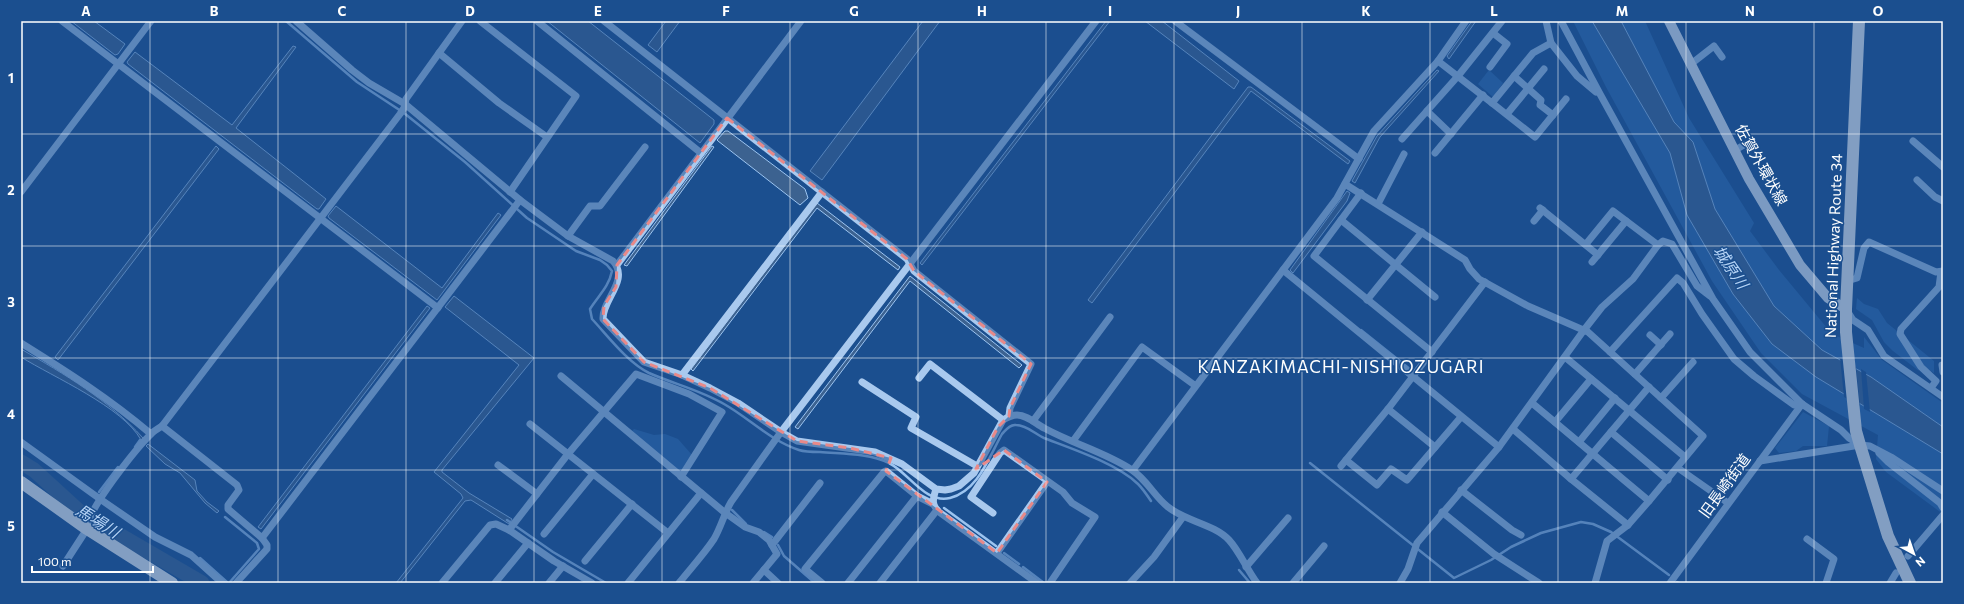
<svg xmlns="http://www.w3.org/2000/svg" width="1964" height="604" font-family="Commissioner,'Noto Sans JP',sans-serif">
<style>
.green{fill:#2e69ad}
.water{fill:#3c6290;stroke:#9cc4f0}
.pier{fill:#1b4f8f}
.lines{fill:none;stroke-linecap:round;stroke-linejoin:round}
.stream{stroke:#9cc4f0;stroke-width:2.5}
.river{stroke:#3c6290;stroke-width:15}
.minor{stroke:#a9c9ee;stroke-width:7}
.major{stroke:#f0f6ff;stroke-width:10}
.highway{stroke:#fff;stroke-width:12}
.marked{fill:none;stroke:#e88989;stroke-width:3;stroke-dasharray:8 5;stroke-linejoin:round}
.grid{fill:none;stroke:#fff;stroke-width:1;stroke-opacity:0.55}
.labels{text-anchor:middle;stroke-width:3;stroke-linejoin:round;paint-order:stroke}
.street-label{font-size:15px;fill:#fff;stroke:#1b4f8f}
.water-label{font-size:16px;font-style:italic;fill:#b5d3f5;stroke:#1b4f8f}
.quarter-label{font-size:17px;letter-spacing:1px;fill:#fff;stroke:#1b4f8f}
.neatline{fill:none;stroke:#fff;stroke-width:1.5}
.grid-label{font-size:13px;text-anchor:middle;font-weight:bold;fill:#fff}
</style>
<rect width="100%" height="100%" fill="#1b4f8f"/>
<g class="green">
<path d="M1573,21H1592L1670,153L1687,215L1733,294L1772,344L1816,377L1943,454V514L1886,472L1876,459L1878,435L1802,394L1761,353L1712,281L1606,87Z"/>
<path d="M1621,21H1645L1689,118L1754,223L1750,231L1779,270L1832,334L1864,348V337L1882,360L1943,403V427L1871,377L1822,350L1774,306L1715,209L1693,142L1674,122Z"/>
<path d="M1489,70L1503,83L1493,97L1478,84Z"/>
<path d="M1857,298L1864,304L1878,309L1887,323L1934,361V373L1914,361L1919,371L1893,351L1884,342L1872,320L1856,309Z"/>
<path d="M1803,412L1829,426L1827,446H1803L1796,451L1779,453L1775,448Z"/>
<path d="M634,429L654,435L665,434L678,439L692,455L681,473L631,432Z"/>
</g>
<g class="water">
<path d="M71,21H94L125,44L118,54L115,55Z"/>
<path d="M547,21H588L714,120V124L700,143Z"/>
<path d="M666,21H680L657,52L648,45Z"/>
<path d="M923,21H940L822,180L810,171Z"/>
<path d="M1106,21H1110L922,265L920,263Z"/>
<path d="M1145,21H1162L1239,81L1234,89Z"/>
<path d="M1472,21H1476L1449,59L1447,56Z"/>
<path d="M1592,21H1621L1674,122L1693,142L1715,209L1774,306L1822,350L1871,377L1943,427V454L1816,377L1772,344L1733,294L1687,215L1670,153Z"/>
<path d="M293,46L296,47L236,128L326,199L319,209H317L128,64L127,62L135,52L232,125Z"/>
<path d="M1437,70L1439,71L1380,137L1355,183L1352,181L1377,136Z"/>
<path d="M1248,87H1251L1350,161L1348,164L1251,91L1092,303L1088,300Z"/>
<path d="M725,131H728L805,189L808,198L800,205L718,141L717,140Z"/>
<path d="M216,146L219,149L58,360L55,357Z"/>
<path d="M712,146L714,147L627,266L624,265Z"/>
<path d="M1347,191L1350,193L1347,201L1293,273L1290,270Z"/>
<path d="M817,203L900,267L898,270L817,208L693,371L691,369Z"/>
<path d="M336,206L442,288L498,213L501,215L437,300L329,218L328,216Z"/>
<path d="M910,276L1022,365L1019,368L910,281L798,429L795,427Z"/>
<path d="M454,296L534,358L442,470V472L469,493L512,519L509,524L471,500L465,501L400,583H396L463,498L461,494L434,472L519,365L445,307Z"/>
<path d="M427,306L430,308L261,529L258,527Z"/>
<path d="M21,349C64,374 109,400 143,438L141,440C123,407 53,377 21,357Z"/>
<path d="M148,444L195,480L197,491L207,502L219,511L217,513L205,503L180,473L165,464L146,446Z"/>
</g>
<g class="pier">
<path d="M1840,358L1856,367L1860,406L1844,397Z"/>
<path d="M1861,369L1866,372L1870,412L1864,409Z"/>
</g>
<g class="lines">
<g class="stream">
<path d="M286,21L357,82L404,113L465,162L527,218L576,251L600,260L607,265L612,271C609,287 598,296 590,309L592,319C607,335 628,363 649,373C674,384 700,390 724,404C749,418 771,441 799,450C805,452 813,452 820,452C842,454 868,453 889,463C909,473 925,504 950,498C978,491 989,457 1002,434C1006,430 1010,424 1016,425C1027,425 1035,434 1044,438C1070,448 1118,464 1138,484C1143,489 1147,495 1151,501"/>
<path d="M1361,330L1411,370"/>
<path d="M135,447L140,440"/>
<path d="M1310,463L1454,578L1491,560L1511,547L1541,533L1581,522L1593,524L1611,532L1669,575"/>
<path d="M99,492L118,467"/>
<path d="M944,508L996,546"/>
<path d="M732,510L746,524"/>
<path d="M225,517L257,543L259,549L229,583"/>
<path d="M507,520L553,552L606,583"/>
<path d="M764,532L772,537"/>
<path d="M778,545L784,556L815,583"/>
<path d="M1004,553L1019,564"/>
<path d="M200,558L228,583"/>
<path d="M1023,567L1044,583"/>
<path d="M1239,570L1250,583"/>
<path d="M1677,582L1679,583"/>
</g>
<path class="river" d="M21,462L34,470L80,512L202,583"/>
<g class="minor">
<path d="M62,21L438,308"/>
<path d="M296,21L352,70L369,83L405,104L520,200L568,236L613,261C630,280 602,300 603,319L644,362L682,375L710,388L738,403L781,432L797,441L875,452L902,464L936,489L945,490L951,489L959,486L974,473L1003,420C1008,417 1012,415 1017,415C1027,415 1036,424 1044,428C1073,444 1105,452 1132,470C1147,480 1154,496 1168,507C1185,521 1214,524 1229,540C1240,552 1247,570 1257,583"/>
<path d="M480,21L576,96L510,192"/>
<path d="M537,21L701,153"/>
<path d="M604,21L907,259L914,271L1031,364L1010,408L1009,416"/>
<path d="M1175,21L1359,159"/>
<path d="M1546,21L1551,43L1577,76L1596,92"/>
<path d="M1561,21L1600,94L1713,299L1750,352L1802,404L1841,430L1849,438L1860,445L1870,446L1891,457L1943,491"/>
<path d="M439,53L499,103L547,137"/>
<path d="M1438,61L1492,103L1533,53L1551,43"/>
<path d="M1691,64L1714,46L1722,57"/>
<path d="M1490,67L1507,44L1493,33"/>
<path d="M1514,76L1541,100L1540,105L1553,115"/>
<path d="M1492,103L1535,137L1566,99"/>
<path d="M1427,111L1451,134"/>
<path d="M1507,114L1544,69"/>
<path d="M1402,139L1458,76L1502,21"/>
<path d="M1913,141L1943,167"/>
<path d="M1735,150L1744,145"/>
<path d="M1435,153L1483,95"/>
<path d="M1917,180L1935,197L1943,201"/>
<path d="M1345,184L1465,260L1470,269L1479,279L1528,306L1588,332L1703,436L1649,501L1628,525L1607,541L1595,583"/>
<path d="M21,192L151,21"/>
<path d="M1361,193L1314,256L1432,352"/>
<path d="M1378,204L1404,154"/>
<path d="M1540,208L1598,255"/>
<path d="M1341,220L1435,297"/>
<path d="M1534,221L1543,210"/>
<path d="M568,236L590,206H600L645,147"/>
<path d="M1586,244L1613,211L1658,245"/>
<path d="M1592,262L1626,221"/>
<path d="M617,265L801,21"/>
<path d="M1283,270L1499,447"/>
<path d="M1847,281L1857,278L1864,248L1869,242L1936,272L1943,271"/>
<path d="M1367,300L1422,232"/>
<path d="M1848,312L1853,320L1868,330L1884,356L1943,397"/>
<path d="M1650,335L1661,345"/>
<path d="M21,343C66,371 110,399 151,434"/>
<path d="M1610,352L1677,278L1683,283L1702,314L1734,359L1754,376L1794,405L1802,404"/>
<path d="M1565,357L1685,457"/>
<path d="M1942,365L1943,372"/>
<path d="M1635,374L1670,334"/>
<path d="M682,375L822,192"/>
<path d="M561,376L724,512L745,527L759,532L769,540L777,554L753,583"/>
<path d="M919,378L930,364L1003,420"/>
<path d="M862,382L916,417L911,428L977,466"/>
<path d="M1931,388L1936,381L1921,367L1900,334L1901,329L1939,287L1941,272"/>
<path d="M1661,398L1693,362"/>
<path d="M1532,403L1649,501"/>
<path d="M1388,409L1435,447"/>
<path d="M1033,421L1110,317"/>
<path d="M1555,422L1591,379"/>
<path d="M530,424L668,533"/>
<path d="M162,426L237,485L239,490L228,505V509L262,538L520,200"/>
<path d="M1513,429L1571,479L1649,387"/>
<path d="M1611,432L1668,480"/>
<path d="M1073,441L1142,347L1193,384"/>
<path d="M21,442L100,499L155,537L191,555L222,583"/>
<path d="M1579,442L1615,398"/>
<path d="M1879,453L1888,462L1940,503L1943,508"/>
<path d="M1346,460L1377,485L1391,469L1407,480L1461,417"/>
<path d="M1760,461L1860,445"/>
<path d="M498,465L537,494"/>
<path d="M1341,466L1388,409L1485,282"/>
<path d="M1678,468L1728,503"/>
<path d="M1133,470L1337,198L1374,131L1438,61L1466,21"/>
<path d="M1571,479L1628,525"/>
<path d="M936,489C933,499 931,504 939,512L1037,583"/>
<path d="M1461,490L1512,530L1521,535"/>
<path d="M1442,512L1494,554L1539,583"/>
<path d="M993,513L971,497L1000,453L1004,450L1063,492L1072,503L1095,517L1050,583"/>
<path d="M509,530L568,454L636,374L689,394L722,412L681,477"/>
<path d="M544,534L593,474"/>
<path d="M1807,539L1834,559L1826,583"/>
<path d="M772,545L820,483"/>
<path d="M997,553L1047,482"/>
<path d="M1908,556L1943,515"/>
<path d="M585,561L632,504"/>
<path d="M63,566L87,529C86,511 136,449 150,435C153,431 158,429 162,426L400,114L404,108L406,99L462,21"/>
<path d="M1246,567L1288,518"/>
<path d="M764,570L778,583"/>
<path d="M236,583L267,549V545L262,538"/>
<path d="M442,583L490,525L496,524L509,530L554,561L592,583"/>
<path d="M495,583L528,543"/>
<path d="M549,583L563,566"/>
<path d="M628,583L701,493"/>
<path d="M679,583C691,568 704,554 714,539C721,527 724,514 731,502L781,432L1096,21"/>
<path d="M822,583L805,569L884,472L886,471L917,496L933,504"/>
<path d="M848,583L917,496"/>
<path d="M880,583L937,510"/>
<path d="M1130,583L1154,557L1183,517"/>
<path d="M1293,583L1324,546"/>
<path d="M1400,583L1408,569L1417,543L1499,447L1584,330L1602,307L1633,279L1658,245L1663,241L1672,244L1697,286L1710,296"/>
<path d="M1670,583L1802,404"/>
<path d="M1890,583L1896,573"/>
</g>
<path class="major" d="M1669,21L1749,179L1800,265L1828,298L1846,309"/>
<g class="highway">
<path d="M1859,21L1846,309V332L1856,431L1860,445L1888,536L1910,583"/>
<path d="M21,482L87,529L172,583"/>
</g>
</g>
<path d="M0 0H1964V604H0ZM727,118L907,259L914,271L1031,364L1010,408L1009,416L998,427L976,469L1004,450L1047,482L997,553L886,471L891,458L850,448L797,441L710,388L644,362L603,319L604,306L616,287L617,265Z" fill="#1b4f8f" fill-opacity=".55" fill-rule="evenodd"/>
<path class="marked" d="M727,118L907,259L914,271L1031,364L1010,408L1009,416L998,427L976,469L1004,450L1047,482L997,553L886,471L891,458L850,448L797,441L710,388L644,362L603,319L604,306L616,287L617,265Z"/>
<path class="grid" d="M150,21V583M278,21V583M406,21V583M534,21V583M662,21V583M790,21V583M918,21V583M1046,21V583M1174,21V583M1302,21V583M1430,21V583M1558,21V583M1686,21V583M1814,21V583M21,134H1943M21,246H1943M21,358H1943M21,470H1943"/>
<g class="labels">
<g class="street-label">
<text transform="translate(1761 165) rotate(61)" y="5">佐賀外環状線</text>
<text transform="translate(1834 246) rotate(-88)" y="5">National Highway Route 34</text>
<text transform="translate(1725 486) rotate(-54)" y="5">旧長崎街道</text>
</g>
<g class="water-label">
<text transform="translate(1731 267) rotate(56)" y="6">城原川</text>
<text transform="translate(98 521) rotate(32)" y="6">馬場川</text>
</g>
<g class="quarter-label">
<text x="1341" y="373">KANZAKIMACHI-NISHIOZUGARI</text>
</g>
</g>
<rect width="1964" height="604" fill="none" stroke="#1b4f8f" stroke-width="44"/>
<g transform="translate(1914 554) rotate(140)" stroke="#1b4f8f" stroke-width="3" paint-order="stroke">
<path d="M0-3L7 15L0 10L-7 15Z" fill="#ffffff"/>
<text y="-6" font-size="11" font-weight="bold" text-anchor="middle" fill="#ffffff">N</text>
</g>
<path d="M32 566v6h121v-6" fill="none" stroke="#ffffff" stroke-width="2"/>
<text x="38" y="566" font-size="12" fill="#ffffff" stroke="#1b4f8f" stroke-width="3" paint-order="stroke">100 m</text>
<rect x="22" y="22" width="1920" height="560" class="neatline"/>
<g class="grid-label">
<text x="86" y="16">A</text>
<text x="214" y="16">B</text>
<text x="342" y="16">C</text>
<text x="470" y="16">D</text>
<text x="598" y="16">E</text>
<text x="726" y="16">F</text>
<text x="854" y="16">G</text>
<text x="982" y="16">H</text>
<text x="1110" y="16">I</text>
<text x="1238" y="16">J</text>
<text x="1366" y="16">K</text>
<text x="1494" y="16">L</text>
<text x="1622" y="16">M</text>
<text x="1750" y="16">N</text>
<text x="1878" y="16">O</text>
<text x="11" y="83">1</text>
<text x="11" y="195">2</text>
<text x="11" y="307">3</text>
<text x="11" y="419">4</text>
<text x="11" y="531">5</text>
</g>
</svg>
